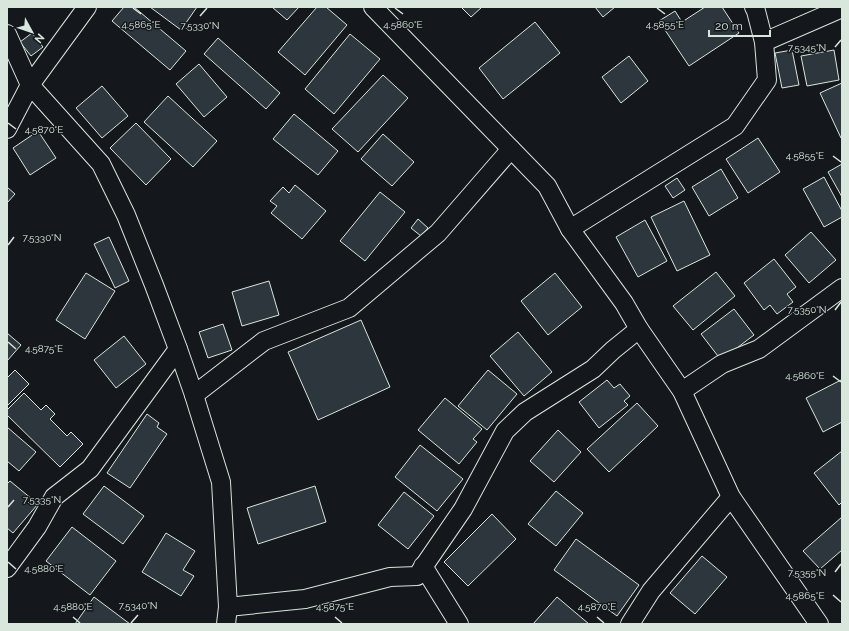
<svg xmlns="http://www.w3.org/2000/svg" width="849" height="631" font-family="Raleway,sans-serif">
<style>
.building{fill:#2c363c;stroke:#d8e6dc}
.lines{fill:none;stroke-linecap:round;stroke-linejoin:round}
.street-casing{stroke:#d8e6dc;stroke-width:20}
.street{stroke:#14181c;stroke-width:18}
.ticks{fill:none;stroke:#d8e6dc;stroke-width:1.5}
.ticks-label{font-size:10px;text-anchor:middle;fill:#d8e6dc;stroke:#14181c;stroke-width:3;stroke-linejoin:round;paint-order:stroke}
</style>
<rect width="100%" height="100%" fill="#14181c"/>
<g class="building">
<path d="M124,7H134L186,51L170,70L112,21Z"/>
<path d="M150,7H197L181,30Z"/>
<path d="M272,7H299L287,20Z"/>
<path d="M317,7H326L347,25L305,75L278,52Z"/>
<path d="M461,7H482L471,17Z"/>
<path d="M595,7H615L603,17Z"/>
<path d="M705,7H722L739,33L689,66L659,21L675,11L682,22Z"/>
<path d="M535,22L560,53L503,99L479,68Z"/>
<path d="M32,33L43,47L31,56L20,42Z"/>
<path d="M350,34L380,59L334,114L305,89Z"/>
<path d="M218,38L280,93L266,109L204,54Z"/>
<path d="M792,50L799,85L782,88L775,53Z"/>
<path d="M834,50L839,80L807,86L801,56Z"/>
<path d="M629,56L648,81L621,103L602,77Z"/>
<path d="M199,64L227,97L204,117L176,84Z"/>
<path d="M383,75L408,98L358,152L332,129Z"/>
<path d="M842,83V138H841L820,93Z"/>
<path d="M102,86L128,116L102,138L76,108Z"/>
<path d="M168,96L217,141L193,167L144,122Z"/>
<path d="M294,114L338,151L318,175L273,139Z"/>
<path d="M136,123L171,159L146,185L110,148Z"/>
<path d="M38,131L56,158L30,175L13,148Z"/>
<path d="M383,134L414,162L392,186L361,159Z"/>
<path d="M758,138L780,172L748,193L726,159Z"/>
<path d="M842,164V197L828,172Z"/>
<path d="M721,169L738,198L709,216L692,187Z"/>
<path d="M824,177L842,211V217L824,227L803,189Z"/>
<path d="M677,178L685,190L673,198L665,186Z"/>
<path d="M295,185L326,211L302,239L271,213L277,206L270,201L283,187L289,193Z"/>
<path d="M7,187L15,194L7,203Z"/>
<path d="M380,192L405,212L365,261L340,241Z"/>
<path d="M684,201L710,255L677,271L651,217Z"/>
<path d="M418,219L428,228L421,236L411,228Z"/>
<path d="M645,220L667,261L638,277L616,237Z"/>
<path d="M811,232L836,260L809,283L785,255Z"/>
<path d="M109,237L129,281L115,288L94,244Z"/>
<path d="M774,259L796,287L787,294L793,302L777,314L770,305L764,310L744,283Z"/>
<path d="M716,272L735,296L693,330L673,306Z"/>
<path d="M86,273L115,291L85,339L56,320Z"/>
<path d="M555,273L582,307L548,335L521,301Z"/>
<path d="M269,281L279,315L242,326L232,292Z"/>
<path d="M734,309L754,335L721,360L701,334Z"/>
<path d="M361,320L390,387L318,420L288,352Z"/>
<path d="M223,324L232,350L208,358L199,332Z"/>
<path d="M518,332L552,372L524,396L490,356Z"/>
<path d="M7,333L21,345L7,361Z"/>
<path d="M124,336L146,364L116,388L94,360Z"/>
<path d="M15,370L29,384L7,406V378Z"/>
<path d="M488,370L517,394L487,430L458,406Z"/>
<path d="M607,380L614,388L620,384L630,396L624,401L628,405L599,428L579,402Z"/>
<path d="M841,380L842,382V422L823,432L806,398Z"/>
<path d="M24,393L41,410L46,405L55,414L50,419L67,436L71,432L83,444L60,467L7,415V410Z"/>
<path d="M445,398L482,429L473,439L477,442L459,464L418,430Z"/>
<path d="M637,403L658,426L609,472L587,449Z"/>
<path d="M147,414L159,423L157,427L167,434L130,488L107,473Z"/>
<path d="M7,427L36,452L19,471L7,461Z"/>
<path d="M558,430L581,452L554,482L530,461Z"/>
<path d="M420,445L463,479L437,511L395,477Z"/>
<path d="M842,451V502L839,505L814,473Z"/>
<path d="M10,481L38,504L13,533L7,528V484Z"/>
<path d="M104,486L144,516L123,544L83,514Z"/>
<path d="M315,486L326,522L258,544L247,508Z"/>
<path d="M556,491L583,513L556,546L528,524Z"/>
<path d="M404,492L434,516L408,549L378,525Z"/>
<path d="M492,514L516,539L468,586L444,562Z"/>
<path d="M842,517V550L820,569L803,551Z"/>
<path d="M72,527L116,561L90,595L46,561Z"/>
<path d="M166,533L195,551L183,570L194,576L181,596L142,572Z"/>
<path d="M576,539L639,585L617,616L554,570Z"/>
<path d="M702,556L727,577L695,614L670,593Z"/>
<path d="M94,597L130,624H75Z"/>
<path d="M557,597L589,624H533Z"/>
</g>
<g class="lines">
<defs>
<g id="street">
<path d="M373,7L547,186L570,229L624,303L639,329L682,391L731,497L819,624"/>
<path d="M754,7L756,11L764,42L842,8"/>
<path d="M7,34L30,85L101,164L126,215L154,285L178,349L194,395L221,482L228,607L226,624"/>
<path d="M7,129L30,85L87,7"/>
<path d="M570,229L735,126L767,80L764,42"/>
<path d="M682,391L722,364L759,349L842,288"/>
<path d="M194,395L264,341L349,308L438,233L511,149"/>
<path d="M423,566L459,624"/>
<path d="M7,568L37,527L54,497L90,469L178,349"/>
<path d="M228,607L305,599L390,577L417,576L463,509L505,431L525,412L593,369L613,350L639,329"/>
<path d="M630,624L651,591L731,497"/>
</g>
</defs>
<use href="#street" class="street-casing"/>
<use href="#street" class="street"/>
</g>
<path class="ticks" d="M133,8L141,14M395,8L403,14M657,8L665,14M200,16L207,8M835,47L841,40M8,123L16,129M833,156L841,162M8,245L14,237M835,310L841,302M8,342L16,349M833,376L841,382M8,507L14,500M8,562L16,569M835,572L841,564M833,595L841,602M73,617L80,623M335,617L342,623M597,617L604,623M131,623L138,615"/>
<g class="ticks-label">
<text x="141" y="28">4.5865°E</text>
<text x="403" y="28">4.5860°E</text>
<text x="665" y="28">4.5855°E</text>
<text x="200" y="29">7.5330°N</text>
<text x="807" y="51">7.5345°N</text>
<text x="44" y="133">4.5870°E</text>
<text x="805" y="159">4.5855°E</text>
<text x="42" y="241">7.5330°N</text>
<text x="807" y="313">7.5350°N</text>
<text x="44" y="352">4.5875°E</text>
<text x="805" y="379">4.5860°E</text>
<text x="42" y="503">7.5335°N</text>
<text x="44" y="572">4.5880°E</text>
<text x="807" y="576">7.5355°N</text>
<text x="805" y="599">4.5865°E</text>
<text x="138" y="609">7.5340°N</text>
<text x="73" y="610">4.5880°E</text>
<text x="335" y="610">4.5875°E</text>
<text x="597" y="610">4.5870°E</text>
</g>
<rect width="849" height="631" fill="none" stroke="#d8e6dc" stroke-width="16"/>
<g transform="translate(32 32) rotate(130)" stroke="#14181c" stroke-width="3" paint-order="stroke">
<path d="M0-3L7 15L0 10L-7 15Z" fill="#d8e6dc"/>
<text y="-6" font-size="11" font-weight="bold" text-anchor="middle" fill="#d8e6dc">N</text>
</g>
<path d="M709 30v6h61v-6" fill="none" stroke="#d8e6dc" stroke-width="2"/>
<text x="715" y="30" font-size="12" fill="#d8e6dc" stroke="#14181c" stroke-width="3" paint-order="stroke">20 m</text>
</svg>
